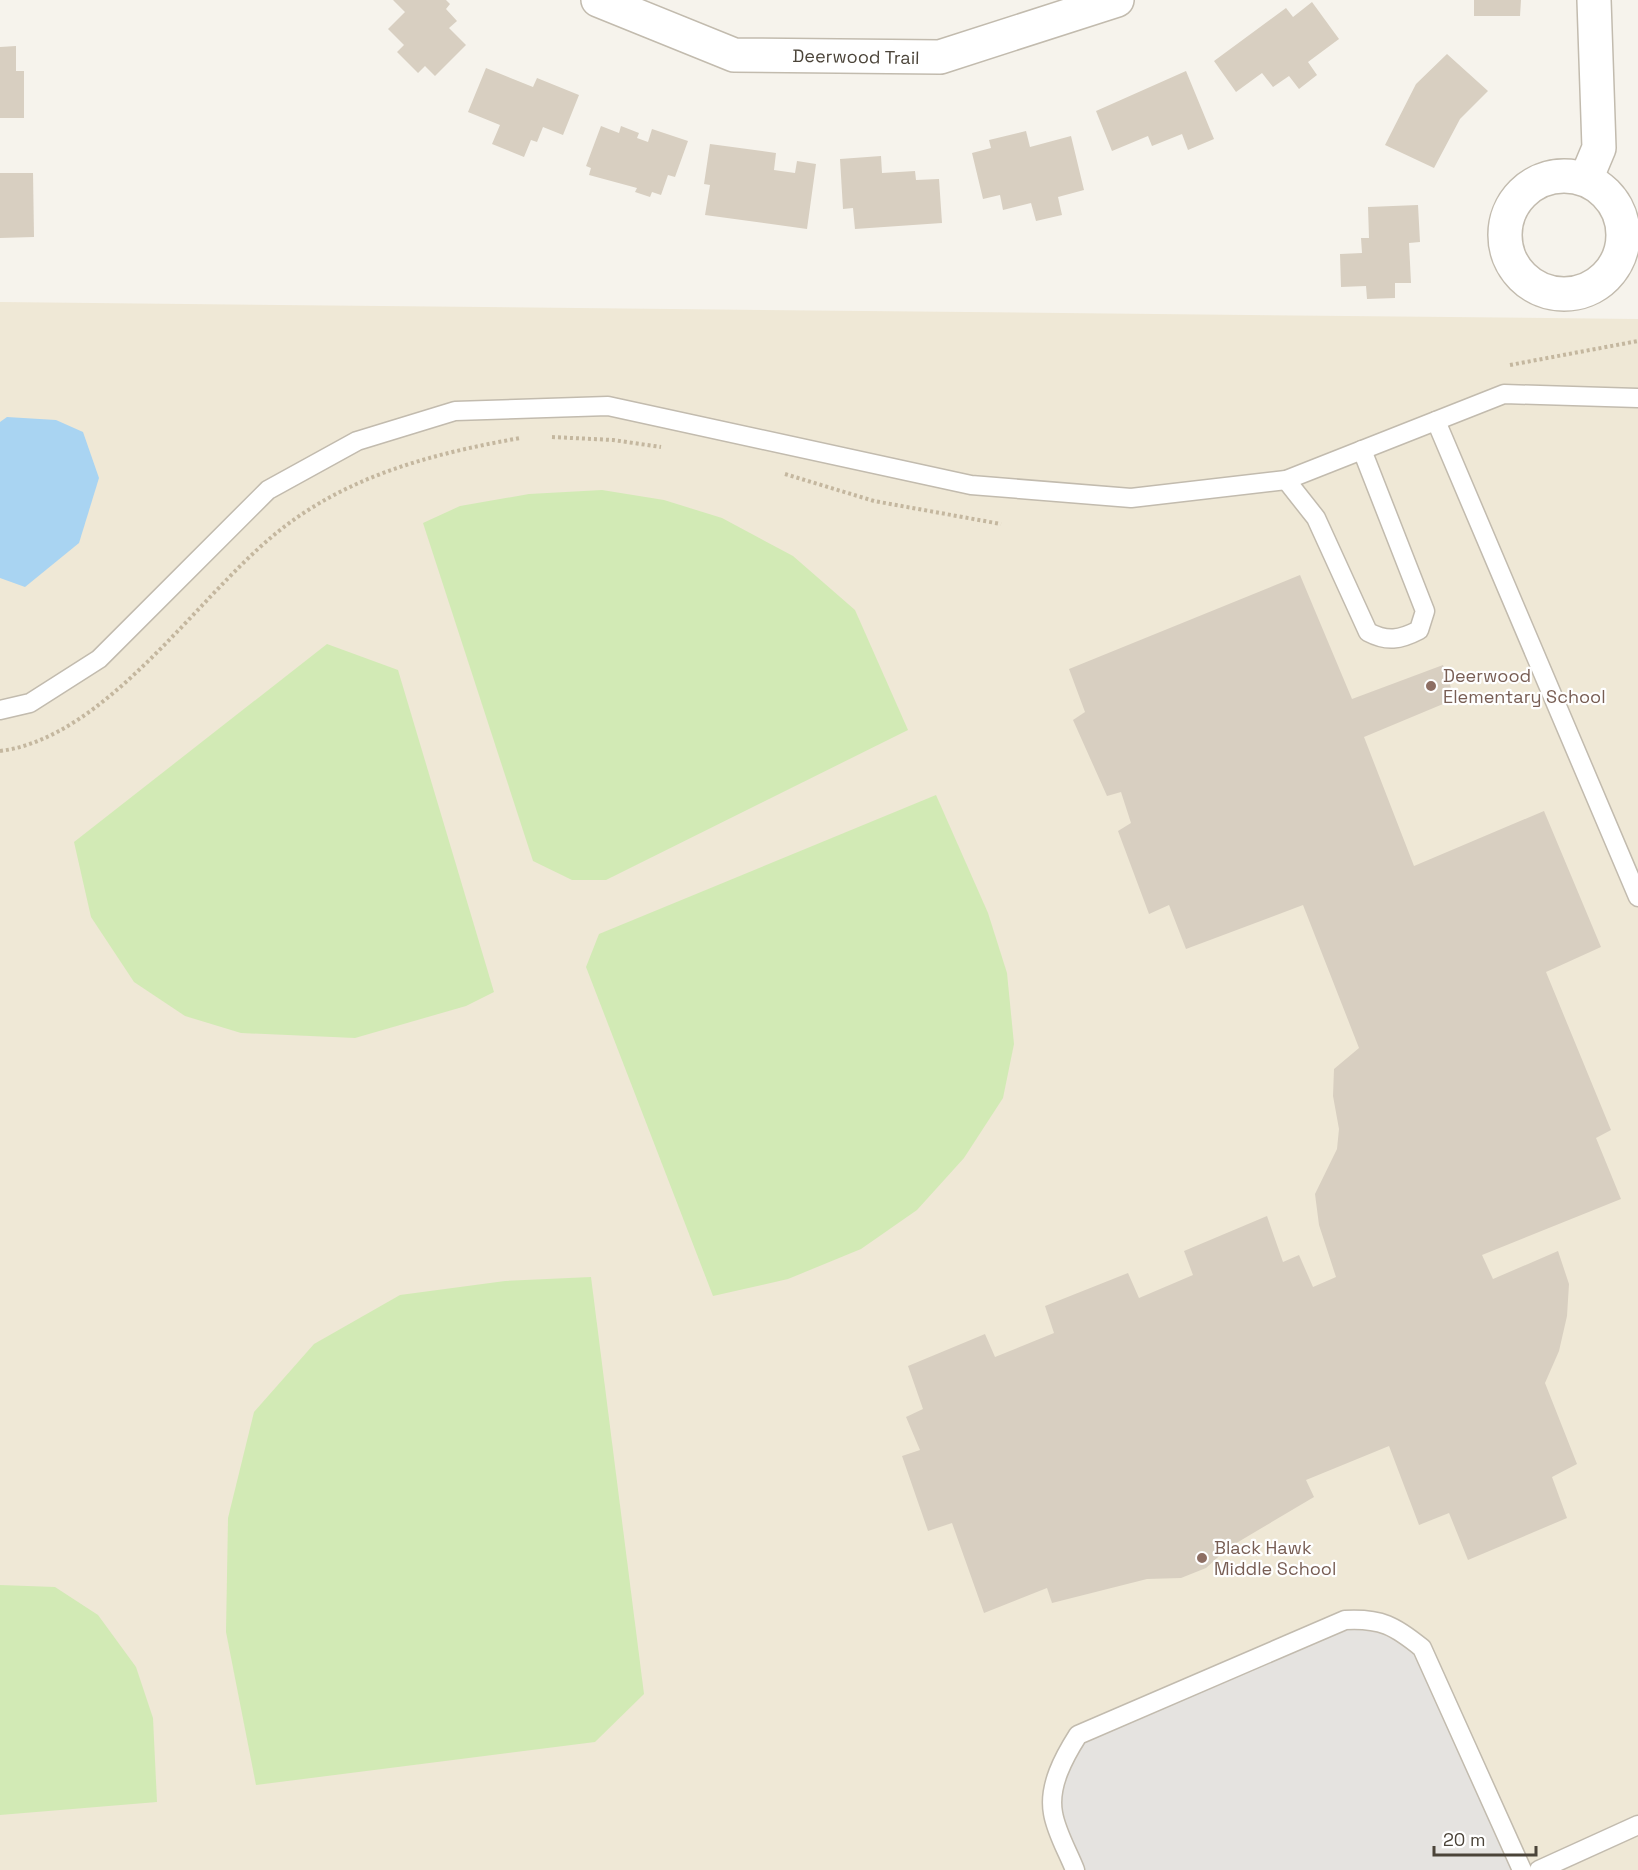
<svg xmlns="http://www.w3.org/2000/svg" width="1638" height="1870" font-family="'Space Grotesk',sans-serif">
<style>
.education{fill:#efe8d6}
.green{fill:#d2eab5}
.parking{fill:#e5e3e0}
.water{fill:#a9d4f2}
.building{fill:#d8cfc1}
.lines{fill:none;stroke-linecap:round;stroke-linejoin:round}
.lane-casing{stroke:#c2bbae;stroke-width:21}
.street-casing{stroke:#c2bbae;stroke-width:36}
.path{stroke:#c4b79f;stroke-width:4;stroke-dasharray:3 3;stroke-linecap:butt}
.lane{stroke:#fff;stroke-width:18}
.street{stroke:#fff;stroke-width:33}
.education-dot{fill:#8d6e63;stroke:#fff;stroke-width:2}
.labels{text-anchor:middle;stroke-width:4.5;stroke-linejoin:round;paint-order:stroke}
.street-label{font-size:18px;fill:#4b4439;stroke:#fff}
.education-label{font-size:18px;fill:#785e54;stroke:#fff;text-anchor:start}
</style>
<rect width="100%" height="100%" fill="#f6f3ec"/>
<path class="education" d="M0,302L1638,319V1870H0Z"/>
<g class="green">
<path d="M602,490L664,500L722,518L793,556L855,610L908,730L606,880H572L533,861L423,523L460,506L529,494Z"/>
<path d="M327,644L398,670L494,992L466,1006L355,1038L241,1033L185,1016L134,982L91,917L74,842Z"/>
<path d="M936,795L988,913L1007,973L1014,1044L1003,1098L964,1158L917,1210L861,1249L788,1279L713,1296L586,967L599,934Z"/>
<path d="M591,1277L644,1694L595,1742L256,1785L226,1632L228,1518L254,1412L314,1344L400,1295L505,1281Z"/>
<path d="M0,1585L55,1587L98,1615L136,1667L153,1718L157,1802L0,1815Z"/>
</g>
<path class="parking" d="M1343,1615L1432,1649L1513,1870H1072L1046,1803L1050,1769L1076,1728Z"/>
<path class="water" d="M7,417L56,420L83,432L99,478L79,543L25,587L0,578V422Z"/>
<g class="building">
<path d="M393,0H446L450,4L446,9L457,21L449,28L466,45L435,76L425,66L418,73L397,52L404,45L388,29L405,12Z"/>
<path d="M1474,0H1521L1520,16H1474Z"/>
<path d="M1312,2L1339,39L1308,62L1317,75L1299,89L1289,76L1273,87L1262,73L1236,92L1214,61L1286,8L1293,17Z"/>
<path d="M16,46V71H24V118H0V47Z"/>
<path d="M1447,54L1488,91L1460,119L1434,168L1385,145L1416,84Z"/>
<path d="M486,68L533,87L537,78L579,95L563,135L543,127L537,142L531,140L524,157L492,144L500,125L468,112Z"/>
<path d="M1186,71L1214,139L1188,150L1182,134L1152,146L1148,136L1112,151L1096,111Z"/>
<path d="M601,126L619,133L621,126L639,133L637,138L648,142L652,129L688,141L675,177L668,175L661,195L652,192L650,197L635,192L637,188L589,175L591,168L586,166Z"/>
<path d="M1026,131L1030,147L1071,136L1084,190L1058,197L1062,215L1036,221L1031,203L1003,210L1000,195L983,199L972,153L991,148L989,140Z"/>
<path d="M710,144L776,153L774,170L795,173L797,161L816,164L807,229L705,215L710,185L704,184Z"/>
<path d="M881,156L882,173L915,171L916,180L939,179L942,223L855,229L853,208L843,209L840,159Z"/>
<path d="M0,173H33L34,237L0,238Z"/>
<path d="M1418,205L1420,242L1409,243L1411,283H1395V298L1367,299L1366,286L1341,287L1340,254L1362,253L1361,238H1369L1368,207Z"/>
<path d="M1300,575L1352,699L1443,665L1455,699L1364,737L1414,866L1544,811L1601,947L1546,972L1611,1130L1596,1138L1621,1199L1482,1255L1493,1279L1558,1251L1569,1284L1567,1316L1559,1351L1545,1383L1577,1464L1552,1477L1567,1518L1468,1560L1449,1513L1419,1525L1389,1446L1306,1480L1314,1497L1228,1548L1206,1568L1181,1578L1147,1579L1052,1603L1047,1588L984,1613L952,1523L928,1531L902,1456L920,1450L906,1417L923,1409L908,1366L985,1334L995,1357L1054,1333L1045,1306L1128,1273L1139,1298L1193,1275L1184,1251L1267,1216L1283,1262L1299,1255L1313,1287L1336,1277L1319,1225L1315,1194L1337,1149L1339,1129L1333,1096L1334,1069L1359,1048L1303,905L1186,949L1169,905L1149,914L1118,831L1131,823L1121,792L1107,796L1073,720L1085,712L1069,669Z"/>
</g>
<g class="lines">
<defs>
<g id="lane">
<path d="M1436,421L1638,897"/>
<path d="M1286,480L1316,518L1368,632C1387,642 1400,640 1419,630L1425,611L1362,450"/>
<path d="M0,710L30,703L99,659L268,490L357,441L455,411L608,406L971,485L1131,498L1286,480L1504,394L1638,398"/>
<path d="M1075,1870C1068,1852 1056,1832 1053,1813C1048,1786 1064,1757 1078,1735L1345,1620C1381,1618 1395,1626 1422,1648L1522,1870"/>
<path d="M1539,1870L1638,1825"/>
</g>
<g id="street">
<path d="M598,0L734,55L940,57L1117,0"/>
<circle cx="1564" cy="235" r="59"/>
<path d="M1586,179L1599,148L1594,0"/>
</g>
</defs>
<use href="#lane" class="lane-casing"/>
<use href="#street" class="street-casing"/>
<g class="path">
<path d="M1510,365L1638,341"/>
<path d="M552,437L613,440L661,447"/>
<path d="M785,474L874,501L1001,524"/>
<path d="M0,751C105,738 195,600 274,535C345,476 431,454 520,438"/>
</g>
<use href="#lane" class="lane"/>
<use href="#street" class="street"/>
</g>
<g class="education-dot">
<circle cx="1431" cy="686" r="6"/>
<circle cx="1202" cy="1558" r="6"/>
</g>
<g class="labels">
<g class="street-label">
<text transform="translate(856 57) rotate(1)" y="6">Deerwood Trail</text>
</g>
<g class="education-label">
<text x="1443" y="682">Deerwood<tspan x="1443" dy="21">Elementary School</tspan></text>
<text x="1214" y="1554">Black Hawk<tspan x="1214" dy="21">Middle School</tspan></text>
</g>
</g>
<path d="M1434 1846v9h102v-9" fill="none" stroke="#4b4439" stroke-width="3"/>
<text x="1443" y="1846" font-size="18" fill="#4b4439" stroke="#ffffff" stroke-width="4.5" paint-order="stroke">20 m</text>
</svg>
